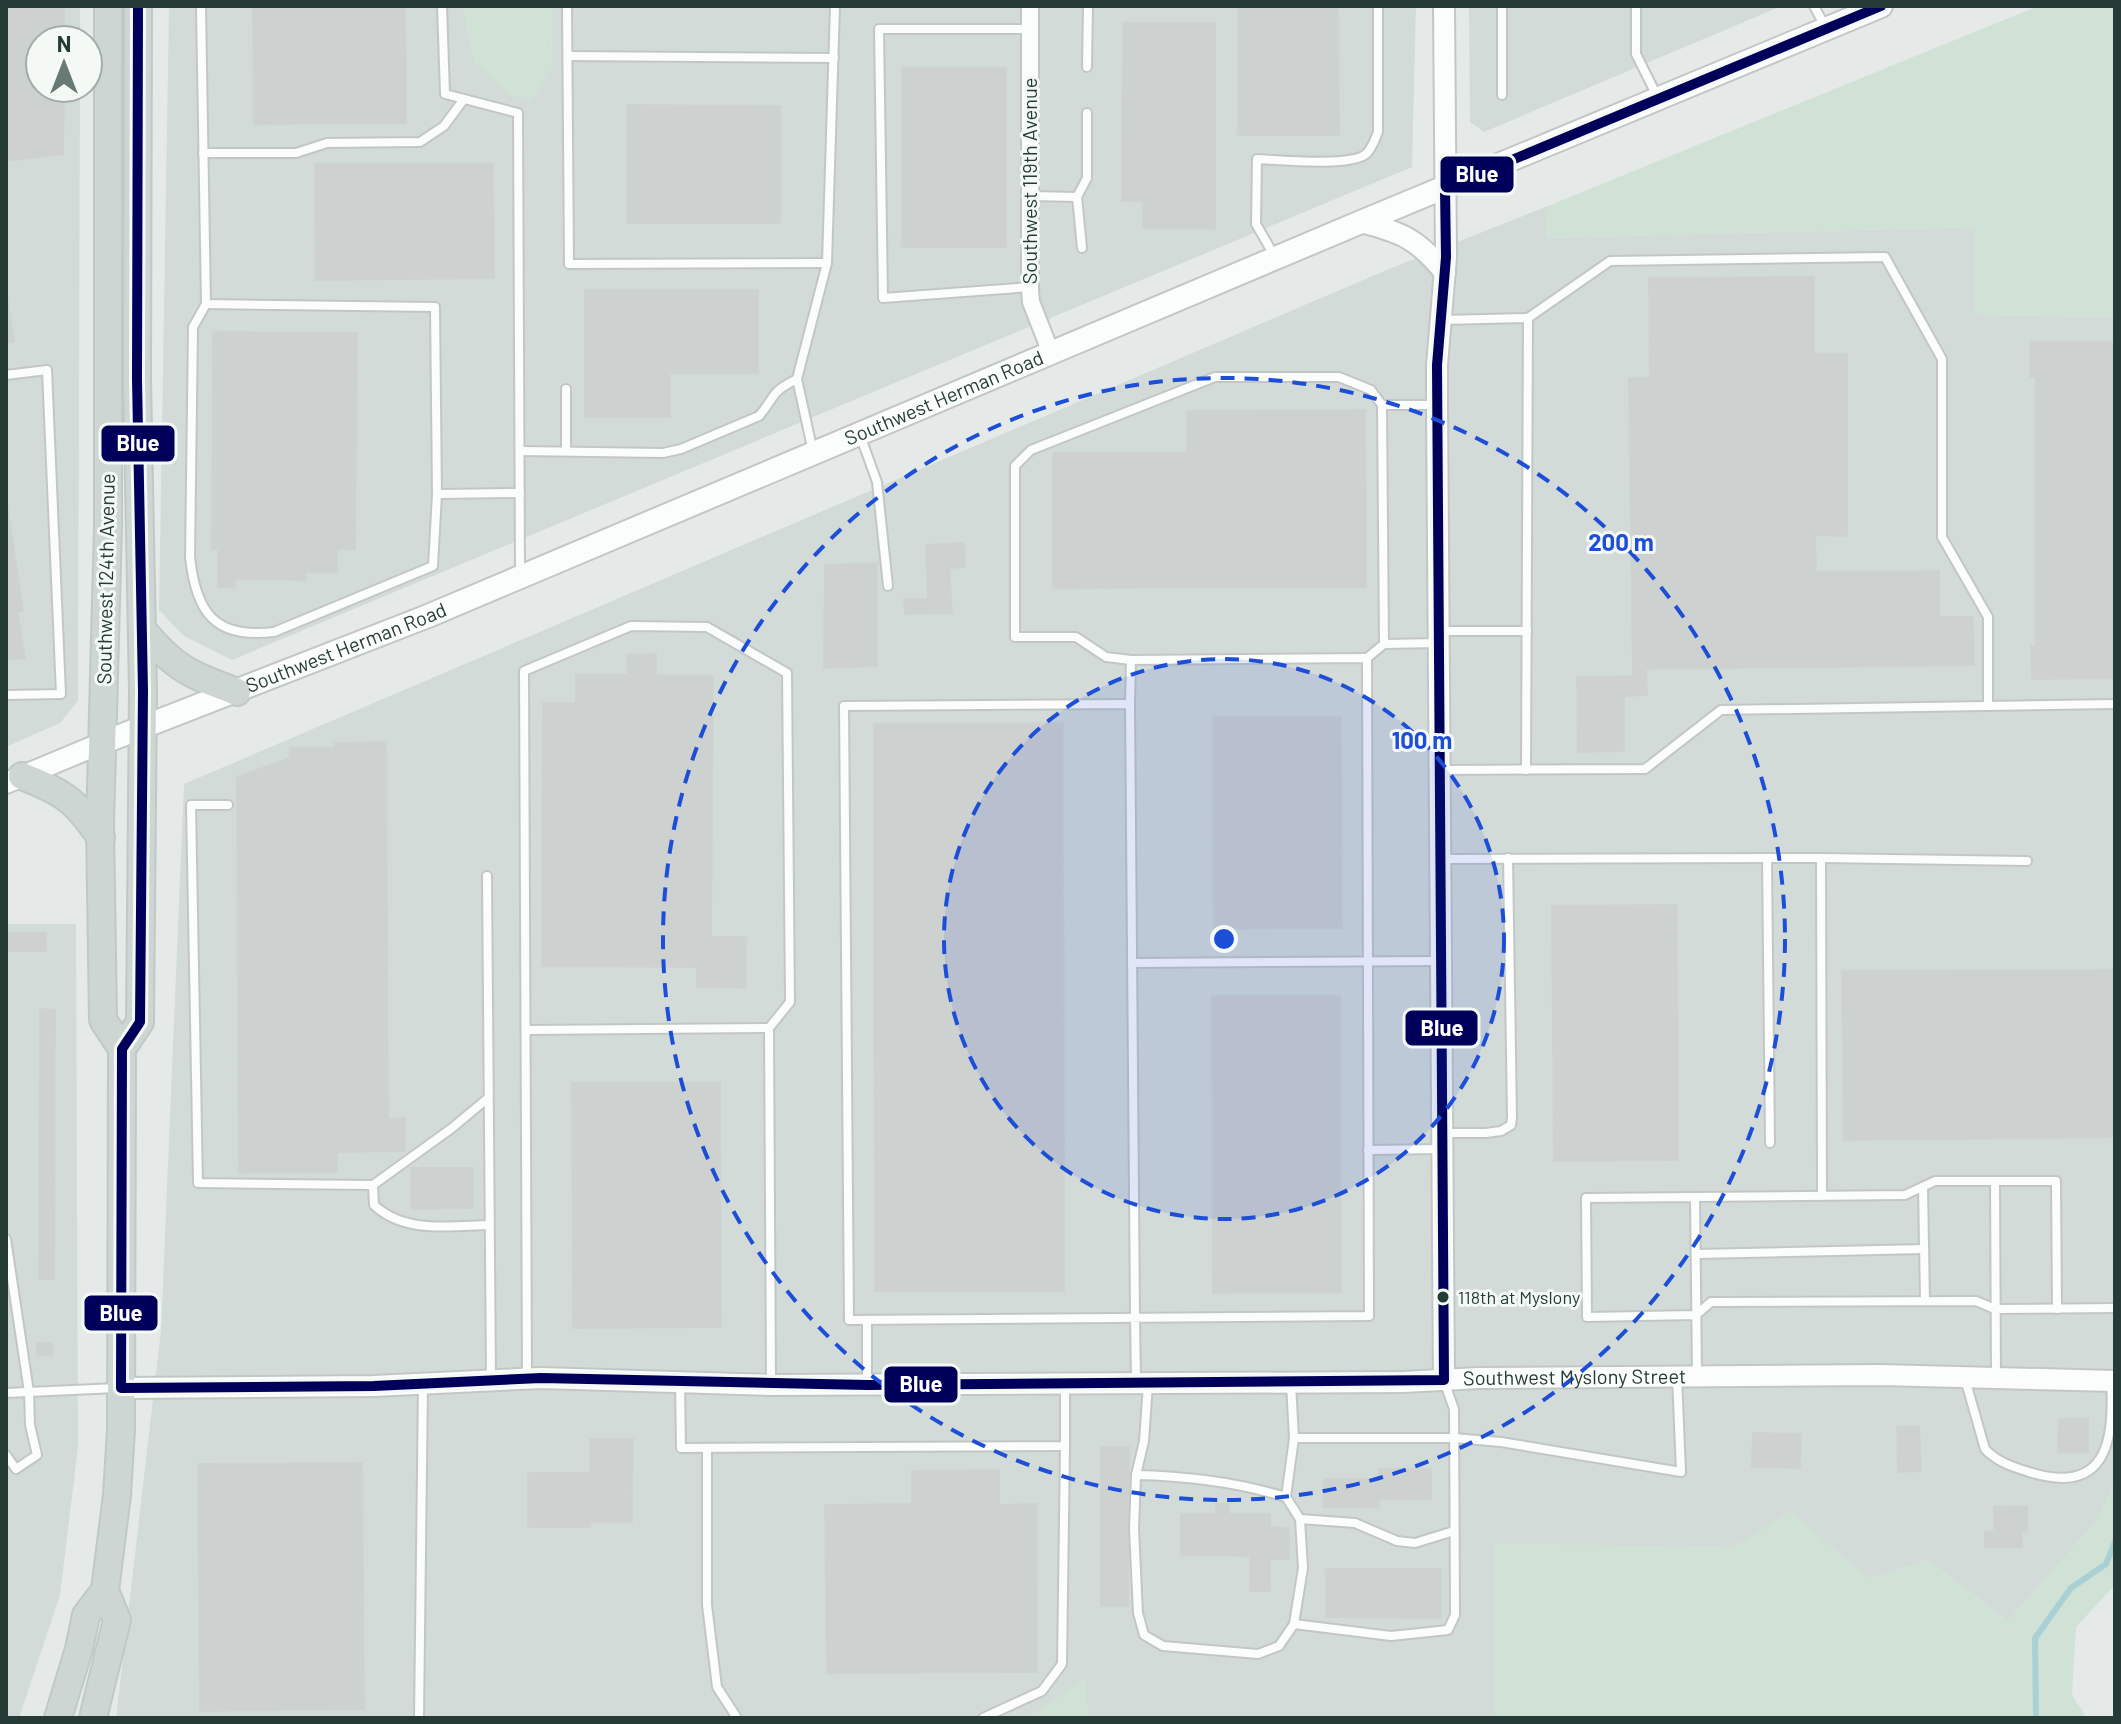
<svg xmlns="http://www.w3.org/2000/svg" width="2121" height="1724" font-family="Barlow,sans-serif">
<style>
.built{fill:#d3dbd8}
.green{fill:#cfe2d5}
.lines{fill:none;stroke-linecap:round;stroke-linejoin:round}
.stream{stroke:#a9d1d5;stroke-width:6}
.building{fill:#cdd1cf;stroke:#ced3d1;stroke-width:2}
.service-casing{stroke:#c2c7c5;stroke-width:12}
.minor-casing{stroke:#c2c7c5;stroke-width:20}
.tertiary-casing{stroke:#c2c7c5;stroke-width:24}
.secondary-casing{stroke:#c1c7c5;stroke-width:26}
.primary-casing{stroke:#c1c9c7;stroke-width:30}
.service{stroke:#fbfcfc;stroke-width:8}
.minor{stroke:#fbfcfc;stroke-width:16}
.tertiary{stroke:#fbfcfc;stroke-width:20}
.secondary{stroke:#fbfcfc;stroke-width:22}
.primary{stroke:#ced6d4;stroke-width:26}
.bus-1-casing{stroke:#f4f9f6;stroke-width:16}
.bus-1{stroke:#00005a;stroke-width:10}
.ring{fill:none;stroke:#1d4ed8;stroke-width:4;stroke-dasharray:14 10}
.bus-dot{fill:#243c35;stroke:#f4f9f6;stroke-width:3}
.labels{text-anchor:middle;stroke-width:6;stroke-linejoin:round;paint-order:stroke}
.bus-label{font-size:18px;fill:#243c35;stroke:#f4f9f6;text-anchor:start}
.street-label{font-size:20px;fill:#243c35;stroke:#f4f9f6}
.centre{fill:#1d4ed8;stroke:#f4f9f6;stroke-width:4}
.ring-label{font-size:24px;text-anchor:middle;font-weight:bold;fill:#1d4ed8;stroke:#f4f9f6;stroke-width:6;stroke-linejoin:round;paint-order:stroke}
.line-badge{stroke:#f4f9f6;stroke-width:3}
.badge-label{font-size:22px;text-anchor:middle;font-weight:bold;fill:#fff}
</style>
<rect width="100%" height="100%" fill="#e5eae8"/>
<g class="built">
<path d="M6,6H80V40H40V88H80L78,701L60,723L6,747Z"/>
<path d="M169,6H463L475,63L552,68L551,6H1416L1412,167L232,660L184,636L159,610Z"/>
<path d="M1469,6H1782L1484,132L1470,122Z"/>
<path d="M1548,206L1547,238L1975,227L1976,315L2115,317V1483L2094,1524L2008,1621L1927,1560L1869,1579L1790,1512L1733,1548L1494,1544V1718H1087L1085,1679L1030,1718H116L161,1330L184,784L1389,269Z"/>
<path d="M6,924H76L78,1447L60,1595L19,1718H6Z"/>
</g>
<g class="green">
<path d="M463,6H551L552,68L532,101L510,94L475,63Z"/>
<path d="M2038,6H2115V317L1975,315V227L1547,238L1548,206Z"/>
<path d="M2115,1483V1585L2076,1627L2072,1695L2087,1718H1494V1543L1733,1548L1790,1511L1869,1579L1927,1560L2008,1621L2094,1524Z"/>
<path d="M1085,1678L1087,1718H1030Z"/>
</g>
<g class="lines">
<path class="stream" d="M2036,1718L2035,1638L2071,1588L2106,1564L2115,1542"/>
</g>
<g class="building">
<path d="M6,6H64V40H40V88H64L63,154L6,161Z"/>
<path d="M253,6H405L406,123L254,124Z"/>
<path d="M1238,6H1338L1339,135H1238Z"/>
<path d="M1123,23H1215V229L1143,228V201H1122Z"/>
<rect x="902" y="68" width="104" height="179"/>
<path d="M627,105L780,106V223H627Z"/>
<path d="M315,164H493L494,278L316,280Z"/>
<path d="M1814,277V354H1847V536L1815,535L1816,572L1939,571V617H1973L1974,665L1646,669L1647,695L1624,696V751L1578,752L1577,677L1633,676L1629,378H1650L1649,278Z"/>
<path d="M6,289L14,342L6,343Z"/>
<path d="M585,290H758V373H670V417H585Z"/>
<path d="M213,332L357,333L355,549H337V573L306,572V580L235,579V587H218V549H212Z"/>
<path d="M2030,342H2115V678L2032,679L2031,646H2036V377H2030Z"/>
<path d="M1365,410L1366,587L1053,588V453H1187V411Z"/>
<path d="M6,497L23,611L17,612L18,616L6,617Z"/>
<path d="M964,543L965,567L949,568L952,613L905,614L904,599H928L926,545Z"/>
<path d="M877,563V666L824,668L825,565Z"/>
<path d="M18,616L25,658L6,660V617Z"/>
<path d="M656,654V675L713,676L711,937H746V988L697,987V967L542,966L543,703H576V675H628L627,655Z"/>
<path d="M1213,717H1341L1342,928L1214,929Z"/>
<path d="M1063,723L1064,1291H875L874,724Z"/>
<path d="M386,742L388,1119L405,1118V1151L337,1152V1172L239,1173L237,777L290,758V748L335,747V743Z"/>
<path d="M1677,905L1678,1160L1554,1161L1552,906Z"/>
<rect x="6" y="933" width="40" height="18"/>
<path d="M2115,970V1137L1844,1140L1842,971Z"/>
<path d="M1212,996H1340L1341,1292L1213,1293Z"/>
<path d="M40,1009L55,1010L54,1279H39Z"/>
<path d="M572,1083H720L721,1327L573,1328Z"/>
<path d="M411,1168H473V1208L411,1209Z"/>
<path d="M37,1343H52V1356L37,1355Z"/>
<path d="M2059,1419H2088V1452H2058Z"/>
<path d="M1919,1426L1921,1471L1898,1472L1897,1427Z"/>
<path d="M1753,1433L1801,1434L1800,1468L1752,1467Z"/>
<path d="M590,1439H633L632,1489H590V1527H528V1473H590Z"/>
<path d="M1101,1447H1129L1128,1606H1101Z"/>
<path d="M362,1463L364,1709L200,1711L198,1464Z"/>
<path d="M1379,1469H1431V1499H1379V1507H1324V1479H1379Z"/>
<path d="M999,1470V1505L1036,1504L1037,1672L827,1673L825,1505L912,1504V1471Z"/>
<rect x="590" y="1489" width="42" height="33"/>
<path d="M1216,1504H1229V1514H1270V1527L1289,1528V1559H1270V1591H1250V1556L1181,1555V1514H1216Z"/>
<path d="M2027,1506V1531L2021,1532L2022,1547H1985V1532L1994,1531V1507Z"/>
<path d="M1326,1569H1441V1618L1326,1617Z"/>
</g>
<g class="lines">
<defs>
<g id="service">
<path d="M201,6L206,304L435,307L437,494L520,493"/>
<path d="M442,6L445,94L518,113L520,573"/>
<path d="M567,6L569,264L827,263"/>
<path d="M1502,6V95"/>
<path d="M1636,6V54L1658,98"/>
<path d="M1814,6L1826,28"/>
<path d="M1030,29H879L883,298L1030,287"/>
<path d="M568,56L834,58"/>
<path d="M1087,67L1088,6"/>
<path d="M203,153H296L327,143L420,142L444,126L464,99"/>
<path d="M1031,196L1077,197L1087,178V113"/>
<path d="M1077,197L1082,248"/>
<path d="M1275,257L1256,224L1257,159C1279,160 1351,167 1366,154C1372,149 1375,139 1378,132V6"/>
<path d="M206,304L193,327L190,557C196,613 215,639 274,632L433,566L437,494"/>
<path d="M1528,318L1610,261L1885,257L1942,359V537L1988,617V706"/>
<path d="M1442,320L1528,318L1526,770"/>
<path d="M6,375L47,370L61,694L6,695"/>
<path d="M566,389V451"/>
<path d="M1382,405H1437"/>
<path d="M860,435L877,482L888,586"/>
<path d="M520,451L663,453L681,449L759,416C777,395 769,393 797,379"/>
<path d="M813,452L797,379L827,263L835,6"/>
<path d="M1439,631H1527"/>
<path d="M1367,658L1384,644L1438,643"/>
<path d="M1130,704L1131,660"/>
<path d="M1440,770L1645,769L1721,710L2115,704"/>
<path d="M228,805H191L198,1183L373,1185L374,1205C405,1234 450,1226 489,1225"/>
<path d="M1767,858L1770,1143"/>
<path d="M1821,858L2027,861"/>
<path d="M1440,859L1821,858L1822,1196"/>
<path d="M487,876L491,1380"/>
<path d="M1132,963L1439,961"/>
<path d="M526,1030L769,1028"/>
<path d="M1444,1133H1486L1501,1131L1511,1125L1512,1117L1508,858"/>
<path d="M1368,1150L1442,1149"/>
<path d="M1995,1181H2056L2057,1309"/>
<path d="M373,1185L452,1128L488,1098"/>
<path d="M1923,1187L1925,1301"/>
<path d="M1695,1197L1905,1195L1935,1181H1995L1996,1377"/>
<path d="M6,1239L29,1392L30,1425L37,1455L16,1469L6,1455"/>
<path d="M1696,1254L1924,1249"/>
<path d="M867,1320V1383"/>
<path d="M1697,1374C1696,1315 1696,1256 1695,1197L1586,1198L1587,1317L1696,1315L1711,1302L1976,1301L1995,1309L2115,1308"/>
<path d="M527,1379L524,671L631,626L707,627L787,673L790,1002L769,1028L771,1384"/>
<path d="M1965,1379L1985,1449C1997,1462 2013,1467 2029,1472C2105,1496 2115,1443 2111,1381"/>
<path d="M1136,1381L1135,1317L1130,704L844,706L849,1320L1369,1316L1367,658L1131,660L1106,657L1076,637H1015V466L1031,450L1215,377H1339L1371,390L1382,405L1384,644"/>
<path d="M680,1383L681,1448L1065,1446V1385"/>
<path d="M1148,1384L1144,1441L1136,1475L1134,1529L1138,1613L1144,1635L1163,1646L1258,1654L1279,1646L1294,1624L1303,1568L1300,1519L1286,1497L1294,1438L1291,1384"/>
<path d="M6,1393L117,1388"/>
<path d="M1294,1438H1454L1501,1442L1681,1472L1677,1377"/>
<path d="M707,1448V1605L717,1687L737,1718"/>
<path d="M1136,1475C1188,1476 1236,1482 1286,1497"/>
<path d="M1300,1519L1355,1523L1397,1541L1415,1543L1454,1531"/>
<path d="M1294,1624L1391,1636L1448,1630L1455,1615L1454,1409L1444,1381"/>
<path d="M419,1718L423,1384"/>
<path d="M983,1718L1042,1691L1062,1664L1065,1446"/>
</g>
<path id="minor" d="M1030,6V290L1031,302L1051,353"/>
<g id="tertiary">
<path d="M1444,6L1446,257L1437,365V405L1444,1380"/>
<path d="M1361,222C1401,232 1418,239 1445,273"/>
<path d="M6,783L102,743"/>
<path id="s1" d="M121,1388L374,1386L541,1378L771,1385L1403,1382L1479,1378L1881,1375L2115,1381"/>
</g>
<g id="secondary">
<path id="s2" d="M102,743L428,616L1361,222L1881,6"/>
</g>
<g id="primary">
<path d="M108,6V527L100,824L103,1020L122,1049"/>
<path d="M142,629C175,669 189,674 237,692"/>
<path d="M22,776C65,793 75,800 101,838"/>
<path d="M58,1718L79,1649L86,1615L105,1590L117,1495L121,1430L122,1049L140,1022L143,691L137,379L138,6"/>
<path d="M93,1718L117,1620L105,1590"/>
</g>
</defs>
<use href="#service" class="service-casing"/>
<use href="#minor" class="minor-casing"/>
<use href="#tertiary" class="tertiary-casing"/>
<use href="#secondary" class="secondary-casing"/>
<use href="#primary" class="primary-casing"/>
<use href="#service" class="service"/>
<use href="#minor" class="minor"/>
<use href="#tertiary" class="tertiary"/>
<use href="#secondary" class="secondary"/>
<use href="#primary" class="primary"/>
<defs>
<path id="bus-1" d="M138,6L137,379L143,691L140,1022L122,1049L121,1388L374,1386L541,1378L867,1385L1444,1380L1437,365L1446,257L1445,188L1881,6"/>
</defs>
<use href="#bus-1" class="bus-1-casing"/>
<use href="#bus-1" class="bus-1"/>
</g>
<circle cx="1224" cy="939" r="280" fill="#1d4ed8" fill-opacity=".12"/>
<g class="ring">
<circle cx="1224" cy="939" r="280"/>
<circle cx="1224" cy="939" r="561"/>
</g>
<circle class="bus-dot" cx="1443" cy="1297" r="7"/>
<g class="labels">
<g class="bus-label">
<text x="1458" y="1304">118th at Myslony</text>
</g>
<g class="street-label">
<text transform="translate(1030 181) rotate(-90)" y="7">Southwest 119th Avenue</text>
<text dy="7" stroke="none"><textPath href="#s2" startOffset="910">Southwest Herman Road</textPath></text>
<text transform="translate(106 579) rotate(-89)" y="7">Southwest 124th Avenue</text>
<text dy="7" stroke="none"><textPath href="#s2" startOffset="262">Southwest Herman Road</textPath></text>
<text dy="7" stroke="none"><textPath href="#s1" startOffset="1454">Southwest Myslony Street</textPath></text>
</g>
</g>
<circle cx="1224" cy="939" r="12" class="centre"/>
<g class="ring-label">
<text x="1621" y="551">200 m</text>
<text x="1422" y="749">100 m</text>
</g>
<g class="line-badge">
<rect x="1439" y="155" width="76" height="39" rx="8" fill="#00005a"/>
<rect x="100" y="424" width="76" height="39" rx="8" fill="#00005a"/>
<rect x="1404" y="1009" width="75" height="38" rx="8" fill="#00005a"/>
<rect x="83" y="1294" width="76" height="38" rx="8" fill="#00005a"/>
<rect x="883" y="1365" width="76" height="39" rx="8" fill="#00005a"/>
</g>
<g class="badge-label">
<text x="1477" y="182">Blue</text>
<text x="138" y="451">Blue</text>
<text x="1442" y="1036">Blue</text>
<text x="121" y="1321">Blue</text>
<text x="921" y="1392">Blue</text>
</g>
<rect width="2121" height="1724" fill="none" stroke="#243c35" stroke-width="16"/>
<g transform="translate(64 64)"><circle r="38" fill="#f4f9f6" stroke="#a1ada9" stroke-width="2"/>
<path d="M0-6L14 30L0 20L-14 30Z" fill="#687974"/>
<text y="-12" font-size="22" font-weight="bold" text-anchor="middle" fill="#243c35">N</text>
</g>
</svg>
